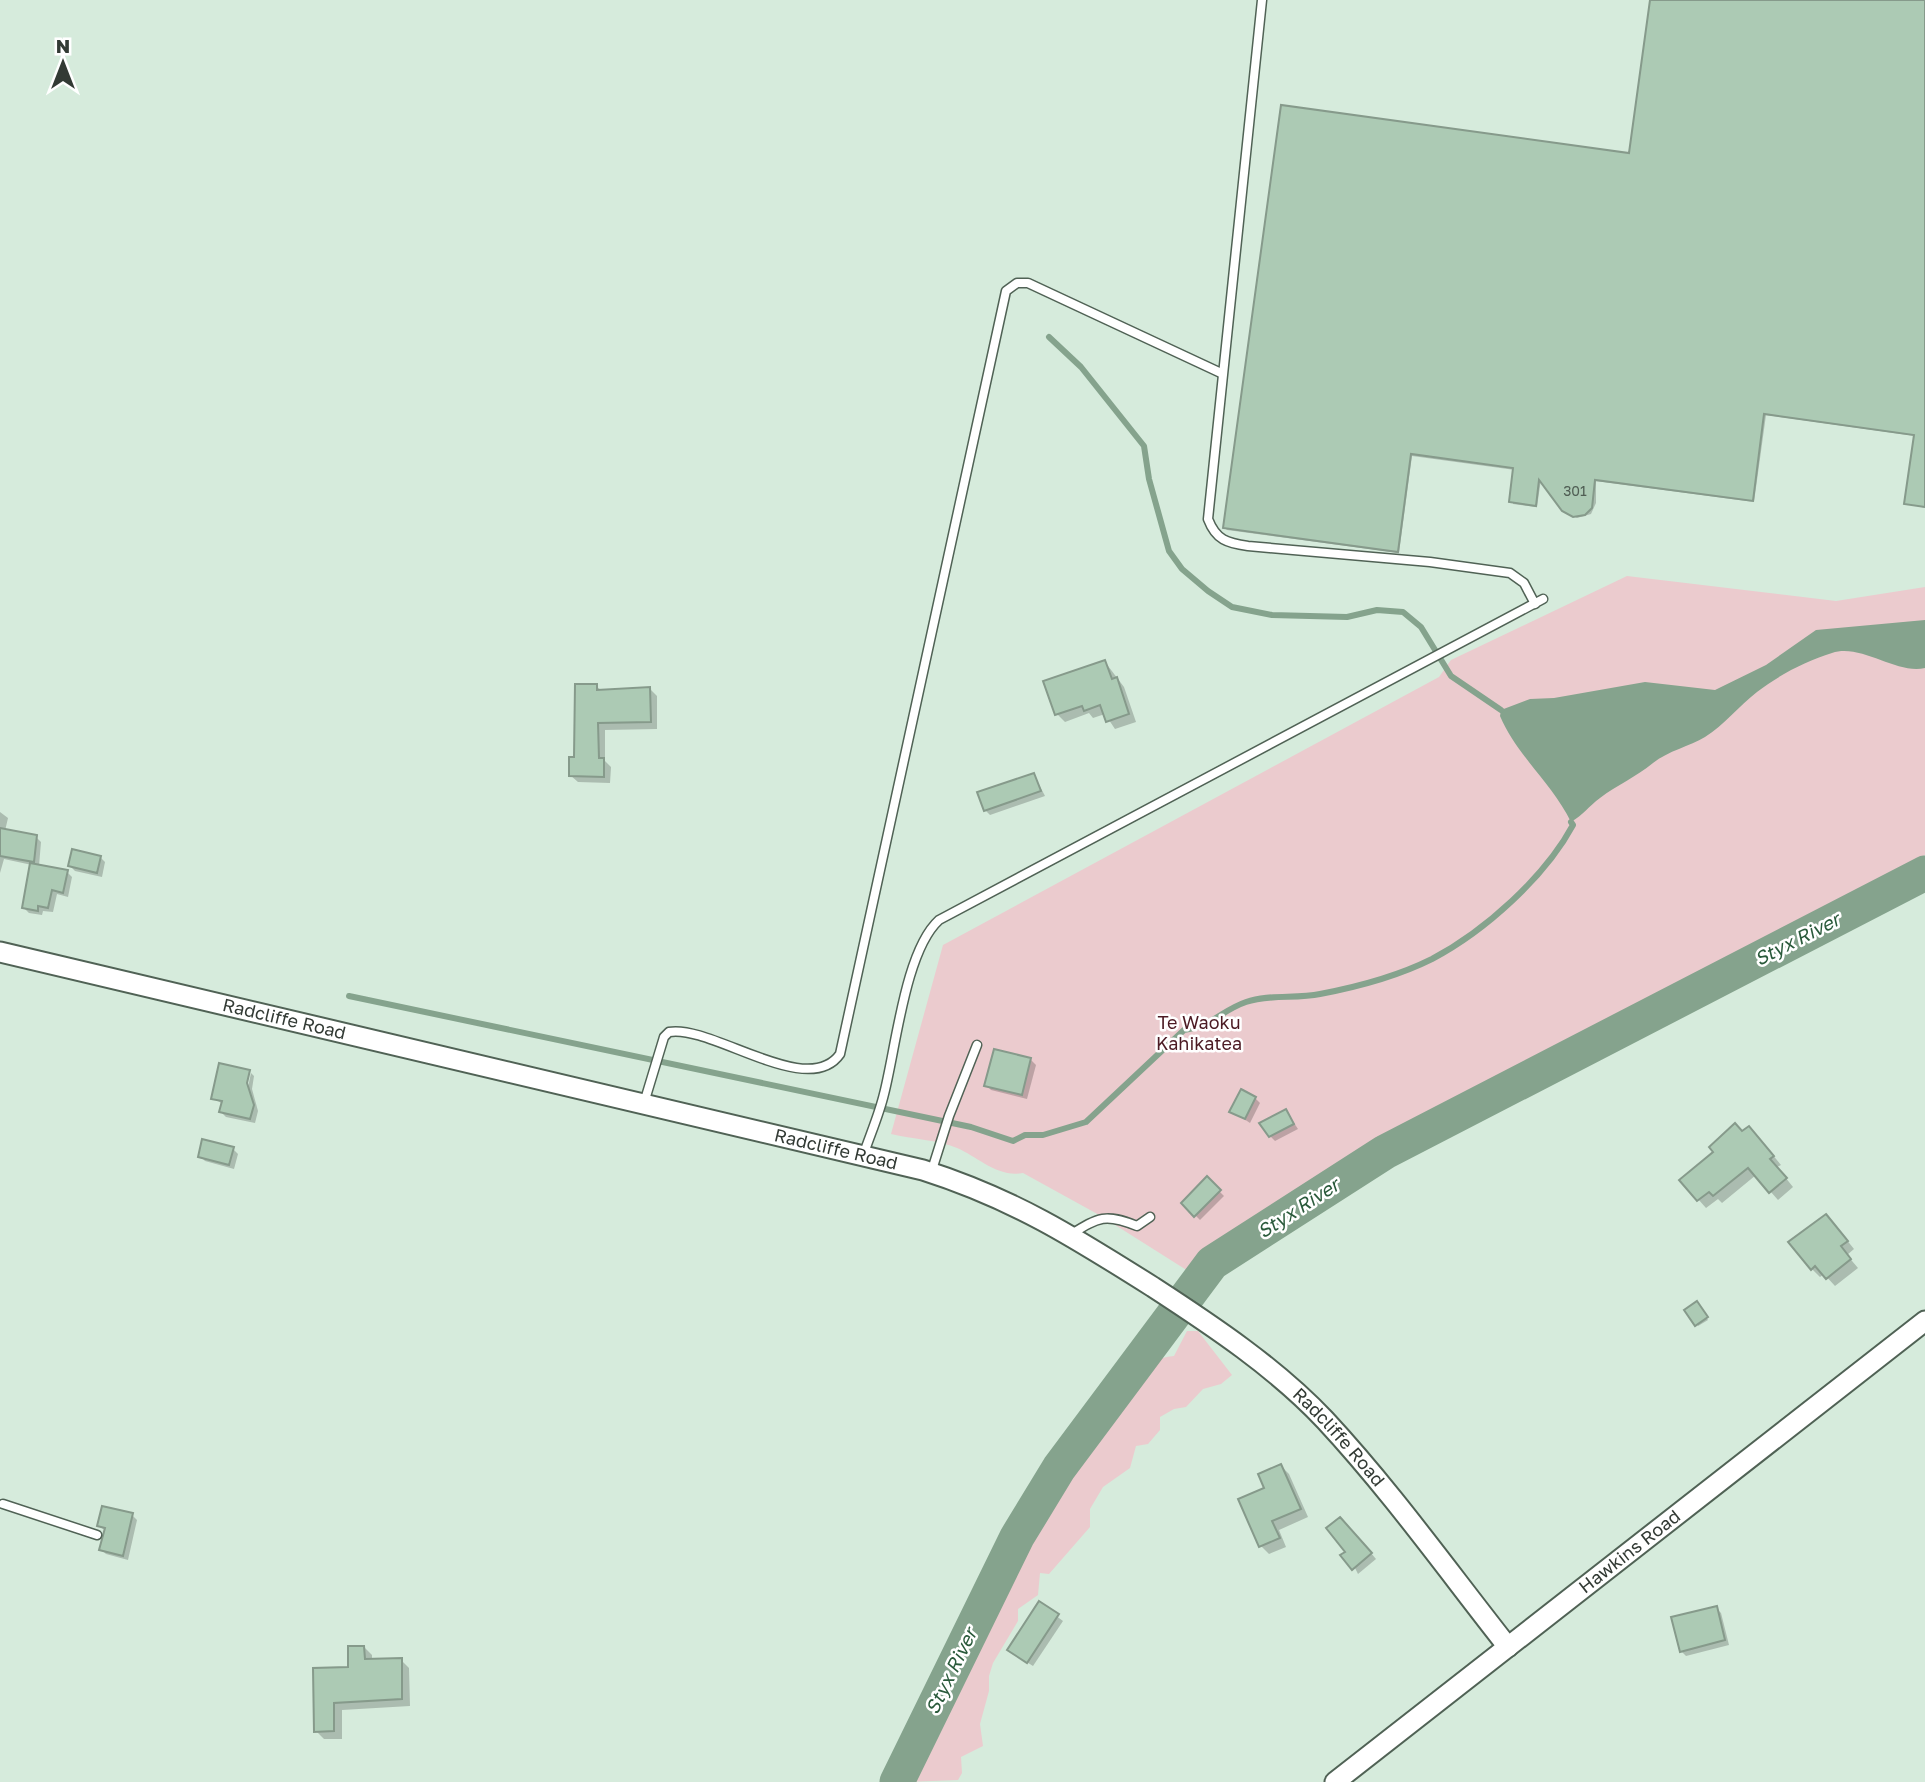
<svg xmlns="http://www.w3.org/2000/svg" width="1925" height="1782" font-family="'Golos Text',sans-serif">
<style>
.green{fill:#ebcbce}
.water{fill:#85a38d}
.shadow{fill:#0003}
.lines{fill:none;stroke-linecap:round;stroke-linejoin:round}
.stream{stroke:#85a38d;stroke-width:6}
.river{stroke:#85a38d;stroke-width:35}
.building{fill:#accab4;stroke:#869a8b;stroke-width:2}
.service-casing{stroke:#506255;stroke-width:11}
.tertiary-casing{stroke:#506255;stroke-width:23}
.service{stroke:#fff;stroke-width:8}
.tertiary{stroke:#fff;stroke-width:19}
.labels{text-anchor:middle;stroke-width:5;stroke-linejoin:round;paint-order:stroke}
.number-label{font-size:14px;fill:#505e54}
.street-label{font-size:18px;fill:#323a34;stroke:#fff}
.park-label{font-size:18px;fill:#4c1b24;stroke:#fff}
.water-label{font-size:19px;font-style:italic;fill:#2a5a3b;stroke:#fff}
</style>
<rect width="100%" height="100%" fill="#d6ebdc"/>
<g class="green">
<path d="M1627,576L1836,601L1925,587V855L1760,941L1188,1271L1101,1216L1023,1173C998,1178 978,1157 957,1148C938,1140 912,1139 891,1134L943,945L1439,677L1451,660Z"/>
<path d="M1187,1331H1198L1232,1375L1221,1384L1203,1389L1186,1407L1174,1409L1160,1417V1430L1148,1444L1136,1446L1130,1468L1103,1487L1090,1509V1527L1049,1574L1040,1573L1038,1595L1018,1609V1621L993,1663L989,1676V1691L980,1724L983,1746L961,1757L962,1773L958,1780L905,1782L891,1764L907,1725H920L924,1712L949,1693L1004,1595L1000,1574L1009,1553L1025,1537L1026,1520L1038,1487L1069,1473C1068,1454 1071,1427 1090,1415C1100,1409 1109,1408 1118,1400C1139,1379 1140,1359 1174,1356Z"/>
</g>
<path class="water" d="M1925,620V668C1897,675 1861,643 1832,653C1806,661 1779,675 1757,692C1739,706 1724,725 1705,737C1690,746 1668,751 1653,763C1636,777 1617,785 1600,798C1589,806 1583,815 1571,822C1552,783 1517,756 1500,716L1501,710L1530,699L1554,698L1645,682L1715,690L1766,665L1816,630Z"/>
<g class="shadow">
<path d="M1652,0H1925V508L1906,503L1915,436L1766,415L1754,502L1596,481V503L1591,514L1577,518L1565,511L1541,479L1537,507L1513,504L1515,470L1412,456L1399,553L1227,530L1225,528L1630,155Z"/>
<path d="M1105,662L1124,687L1136,722L1115,729L1105,714L1093,718L1089,713L1065,722L1057,714Z"/>
<path d="M596,686L602,691L649,688L657,696V729L605,730V761L611,767L610,783L578,782L570,775Z"/>
<path d="M1034,775L1045,796L990,815L985,810Z"/>
<path d="M0,812L8,818L5,831L36,837L41,842L39,866L67,872L72,877L68,897L57,894L53,912L43,911L42,915L29,913L24,908L32,865L4,859L0,873Z"/>
<path d="M100,857L105,862L102,877L75,871L70,866Z"/>
<path d="M1031,1060L1036,1065L1027,1099L991,1090L986,1085Z"/>
<path d="M249,1071L244,1091L247,1092L251,1073L254,1076L252,1089L258,1111L255,1123L226,1117L221,1112L223,1104L213,1098Z"/>
<path d="M1255,1098L1260,1103L1250,1123L1232,1111Z"/>
<path d="M1286,1111L1298,1129L1275,1141L1270,1136Z"/>
<path d="M1743,1133L1757,1136L1781,1165L1777,1167L1793,1187L1778,1200L1756,1175L1722,1203L1718,1199L1706,1208L1682,1181Z"/>
<path d="M233,1149L238,1154L234,1169L205,1161L200,1156Z"/>
<path d="M1207,1179L1224,1196L1200,1220L1183,1203Z"/>
<path d="M1834,1224L1854,1249L1847,1255L1858,1268L1835,1286L1824,1274L1820,1277L1812,1269Z"/>
<path d="M1698,1306L1708,1320L1698,1326L1697,1324Z"/>
<path d="M1281,1466L1289,1474L1308,1517L1279,1530L1286,1547L1269,1554L1261,1546L1267,1488Z"/>
<path d="M132,1515L137,1520L128,1560L106,1554L101,1549L106,1531L99,1526Z"/>
<path d="M1346,1523L1376,1559L1358,1574L1347,1552Z"/>
<path d="M1040,1604L1063,1621L1033,1666L1014,1654Z"/>
<path d="M1716,1608L1721,1613L1729,1645L1686,1656L1681,1651Z"/>
<path d="M364,1647L372,1655V1661L401,1660L409,1668L410,1706L342,1710V1739H324L316,1731Z"/>
</g>
<g class="lines">
<g class="stream">
<path d="M1049,337L1081,367L1144,446L1149,479L1169,551L1182,569L1208,591L1232,607L1272,615L1347,617L1377,610L1403,612L1421,627L1451,676L1501,710"/>
<path d="M349,996L971,1127L1013,1141L1025,1135H1043L1086,1122L1184,1030C1211,1027 1222,1010 1246,1002C1269,994 1296,999 1320,994C1357,987 1398,976 1432,959C1485,931 1545,877 1573,825L1571,822"/>
</g>
<path class="river" d="M897,1782L1017,1537L1059,1468L1212,1263L1385,1152L1925,873"/>
</g>
<g class="building">
<path d="M1650,0H1925V507L1904,504L1914,435L1764,414L1753,501L1595,480L1592,508L1585,515L1573,517L1562,511L1539,480L1536,506L1509,502L1513,468L1411,454L1398,552L1223,528L1281,105L1629,153Z"/>
<path d="M1105,660L1112,679L1117,677L1129,714L1106,722L1100,705L1084,711L1082,706L1055,715L1043,681Z"/>
<path d="M575,684H597V690L650,687L651,722L598,723L599,758H604V777L569,776V757H574Z"/>
<path d="M1034,773L1041,791L984,811L977,792Z"/>
<path d="M0,828L37,835L34,862L0,856Z"/>
<path d="M72,849L101,856L97,873L68,866Z"/>
<path d="M30,863L68,870L63,893L52,890L48,908L38,906V911L22,908Z"/>
<path d="M994,1049L1031,1058L1022,1095L984,1086Z"/>
<path d="M219,1063L250,1070L247,1083L254,1105L250,1119L219,1112L222,1101L211,1099Z"/>
<path d="M1241,1089L1256,1097L1245,1119L1229,1112Z"/>
<path d="M1286,1109L1294,1124L1269,1137L1259,1123Z"/>
<path d="M1735,1123L1742,1131L1749,1126L1774,1156L1770,1159L1787,1178L1769,1193L1748,1168L1713,1196L1709,1192L1697,1201L1679,1180L1713,1152L1709,1147Z"/>
<path d="M202,1139L234,1147L229,1165L198,1157Z"/>
<path d="M1207,1176L1221,1190L1194,1217L1181,1203Z"/>
<path d="M1826,1214L1848,1241L1841,1246L1851,1259L1826,1279L1815,1266L1811,1270L1788,1242Z"/>
<path d="M1697,1301L1708,1317L1695,1326L1684,1310Z"/>
<path d="M1281,1464L1301,1509L1272,1521L1280,1538L1259,1547L1238,1499L1264,1488L1258,1474Z"/>
<path d="M102,1506L133,1513L123,1556L99,1550L105,1528L97,1526Z"/>
<path d="M1340,1517L1372,1553L1352,1570L1340,1555L1345,1552L1326,1528Z"/>
<path d="M1039,1601L1059,1614L1027,1663L1007,1650Z"/>
<path d="M1717,1606L1725,1640L1680,1652L1671,1617Z"/>
<path d="M348,1646H364L365,1659L402,1658V1699L334,1703V1731L314,1732L313,1668L348,1667Z"/>
</g>
<g class="lines">
<defs>
<g id="service">
<path d="M1262,0L1208,519C1216,540 1227,543 1248,546L1430,562L1510,573L1524,583L1535,604"/>
<path d="M644,1103L664,1037L669,1032C711,1024 808,1100 840,1054L1006,291L1017,283H1028L1221,373"/>
<path d="M863,1156C870,1135 879,1115 884,1094C896,1048 905,951 939,920L1543,599"/>
<path d="M931,1173L949,1116L977,1045"/>
<path d="M1070,1235C1099,1217 1105,1213 1137,1226L1150,1217"/>
<path d="M3,1504L97,1535"/>
</g>
<g id="tertiary">
<path id="s1" d="M0,952L923,1170C1014,1199 1074,1237 1153,1287C1213,1326 1276,1368 1325,1420C1391,1491 1448,1571 1508,1647"/>
<path id="s2" d="M1335,1782L1925,1321"/>
</g>
</defs>
<use href="#service" class="service-casing"/>
<use href="#tertiary" class="tertiary-casing"/>
<use href="#service" class="service"/>
<use href="#tertiary" class="tertiary"/>
</g>
<g class="labels">
<g class="number-label">
<text x="1575" y="496">301</text>
</g>
<g class="street-label">
<text dy="6" stroke="none"><textPath href="#s1" startOffset="292">Radcliffe Road</textPath></text>
<text dy="6" stroke="none"><textPath href="#s1" startOffset="859">Radcliffe Road</textPath></text>
<text dy="6" stroke="none"><textPath href="#s1" startOffset="1447">Radcliffe Road</textPath></text>
<text dy="6" stroke="none"><textPath href="#s2" startOffset="374">Hawkins Road</textPath></text>
</g>
<g class="park-label">
<text x="1199" y="1029">Te Waoku<tspan x="1199" dy="21">Kahikatea</tspan></text>
</g>
<g class="water-label">
<text transform="translate(1797 939) rotate(-27)" y="7">Styx River</text>
<text transform="translate(1298 1208) rotate(-33)" y="7">Styx River</text>
<text transform="translate(951 1671) rotate(-64)" y="7">Styx River</text>
</g>
</g>
<g transform="translate(63 63)" stroke="#ffffff" stroke-width="5" paint-order="stroke">
<path d="M0-5L12 26L0 18L-12 26Z" fill="#323a34"/>
<text y="-10" font-size="19" font-weight="bold" text-anchor="middle" fill="#323a34">N</text>
</g>
</svg>
